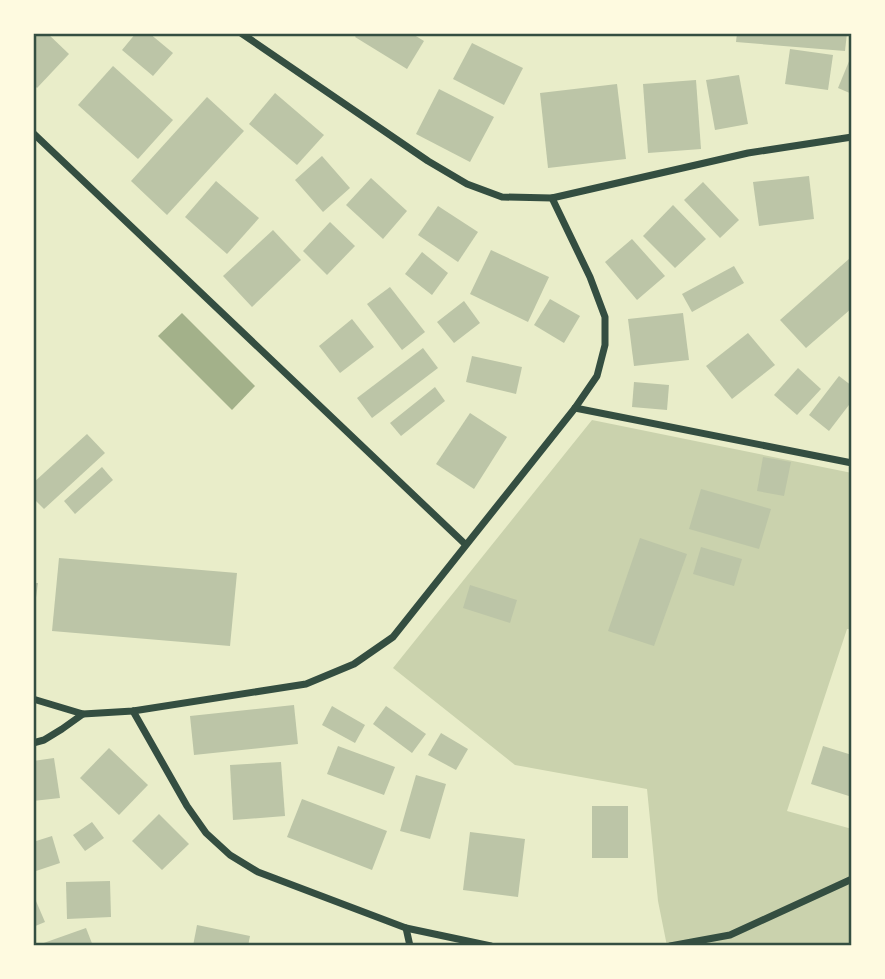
<svg xmlns="http://www.w3.org/2000/svg" width="885" height="979" font-family="Jost,sans-serif">
<style>
.green{fill:#cad2ad}
.water{fill:#a3b18a}
.building{fill:#bcc5a7}
.lines{fill:none;stroke-linecap:round;stroke-linejoin:round}
.minor{stroke:#344e41;stroke-width:7}
.neatline{fill:none;stroke:#344e41;stroke-width:2.5}
</style>
<rect width="100%" height="100%" fill="#e9edc9"/>
<path class="green" d="M592,420L852,473V629H847L787,811L852,829V946H667L658,901L647,789L515,765L393,668Z"/>
<path class="water" d="M182,313L255,386L232,410L158,336Z"/>
<g class="building">
<path d="M33,33H47L69,54L37,88L33,84Z"/>
<path d="M136,33H149L173,53L153,76L122,50Z"/>
<path d="M358,33H411L424,41L407,69L355,37Z"/>
<path d="M737,33H847L845,51L736,42Z"/>
<path d="M472,43L523,68L504,105L453,79Z"/>
<path d="M790,49L833,55L828,90L785,84Z"/>
<path d="M852,54V94L838,88Z"/>
<path d="M113,66L173,120L138,159L78,105Z"/>
<path d="M739,75L748,124L715,130L706,80Z"/>
<path d="M696,80L701,149L648,153L643,84Z"/>
<path d="M617,84L626,159L548,168L540,93Z"/>
<path d="M439,89L494,117L470,162L416,134Z"/>
<path d="M275,93L324,135L297,165L249,124Z"/>
<path d="M207,97L244,131L167,215L131,181Z"/>
<path d="M322,156L350,188L323,212L295,180Z"/>
<path d="M809,176L814,219L759,226L753,182Z"/>
<path d="M371,178L407,211L383,239L346,205Z"/>
<path d="M216,181L259,218L227,254L185,217Z"/>
<path d="M703,182L739,220L720,238L684,200Z"/>
<path d="M673,205L706,239L675,268L643,236Z"/>
<path d="M438,206L478,232L458,262L418,235Z"/>
<path d="M330,222L355,246L327,275L303,251Z"/>
<path d="M273,230L301,260L252,307L223,276Z"/>
<path d="M632,239L665,276L637,300L605,262Z"/>
<path d="M491,250L549,277L528,322L470,294Z"/>
<path d="M422,252L448,273L432,295L405,274Z"/>
<path d="M850,258L852,308L806,348L780,320Z"/>
<path d="M734,266L744,283L692,312L682,294Z"/>
<path d="M390,287L425,332L402,350L367,304Z"/>
<path d="M550,299L580,316L564,343L534,325Z"/>
<path d="M464,301L480,323L454,343L437,322Z"/>
<path d="M683,313L689,360L634,366L628,319Z"/>
<path d="M352,319L374,347L340,373L319,346Z"/>
<path d="M748,333L775,365L732,399L706,366Z"/>
<path d="M423,348L438,368L372,418L357,398Z"/>
<path d="M472,356L522,367L516,394L466,382Z"/>
<path d="M798,368L821,389L797,415L774,395Z"/>
<path d="M839,376L852,386V401L829,431L809,415Z"/>
<path d="M634,382L669,385L667,410L632,407Z"/>
<path d="M435,387L445,401L401,436L390,423Z"/>
<path d="M470,413L507,437L474,489L436,464Z"/>
<path d="M87,434L105,453L44,509L33,498V483Z"/>
<path d="M763,457L791,462L784,496L757,491Z"/>
<path d="M102,467L113,480L75,514L64,501Z"/>
<path d="M701,489L771,509L759,549L689,529Z"/>
<path d="M640,538L687,554L654,646L608,631Z"/>
<path d="M701,547L742,559L734,586L693,574Z"/>
<path d="M59,558L237,573L230,646L52,631Z"/>
<path d="M33,583H38L35,605H33Z"/>
<path d="M470,585L517,600L510,623L463,608Z"/>
<path d="M294,705L298,744L194,755L190,716Z"/>
<path d="M332,706L365,725L355,743L322,725Z"/>
<path d="M386,706L426,734L412,753L373,724Z"/>
<path d="M441,733L468,749L456,770L428,755Z"/>
<path d="M338,746L395,767L384,795L327,774Z"/>
<path d="M823,746L852,755V797L811,784Z"/>
<path d="M109,748L148,785L119,815L80,778Z"/>
<path d="M54,758L60,798L33,801V761Z"/>
<path d="M281,762L285,816L233,820L230,765Z"/>
<path d="M416,775L446,784L430,839L400,831Z"/>
<path d="M302,799L387,831L372,870L287,837Z"/>
<rect x="592" y="806" width="36" height="52"/>
<path d="M159,814L189,844L162,870L132,841Z"/>
<path d="M92,822L104,838L85,851L73,835Z"/>
<path d="M470,832L525,839L518,897L463,890Z"/>
<path d="M52,836L60,863L33,872V842Z"/>
<path d="M110,881L111,917L67,919L66,882Z"/>
<path d="M33,894L45,922L33,927Z"/>
<path d="M197,925L250,936L248,946H193Z"/>
<path d="M86,928L93,946H38V945Z"/>
</g>
<g class="lines">
<g class="minor">
<path d="M241,33L428,161L467,184L502,197L552,198L748,153L852,137"/>
<path d="M33,133L465,544"/>
<path d="M575,408L852,463"/>
<path d="M33,699L83,714"/>
<path d="M133,711L187,806L206,833L230,855L258,872L406,928L491,946"/>
<path d="M33,743L44,740L62,729L83,714L133,711L306,684L354,664L393,637L575,408L597,376L605,345V317L590,277L552,198"/>
<path d="M406,928L410,946"/>
<path d="M670,946L730,935L852,879"/>
</g>
</g>
<rect width="885" height="979" fill="none" stroke="#fefae0" stroke-width="70"/>
<rect x="35" y="35" width="815" height="909" class="neatline"/>
</svg>
